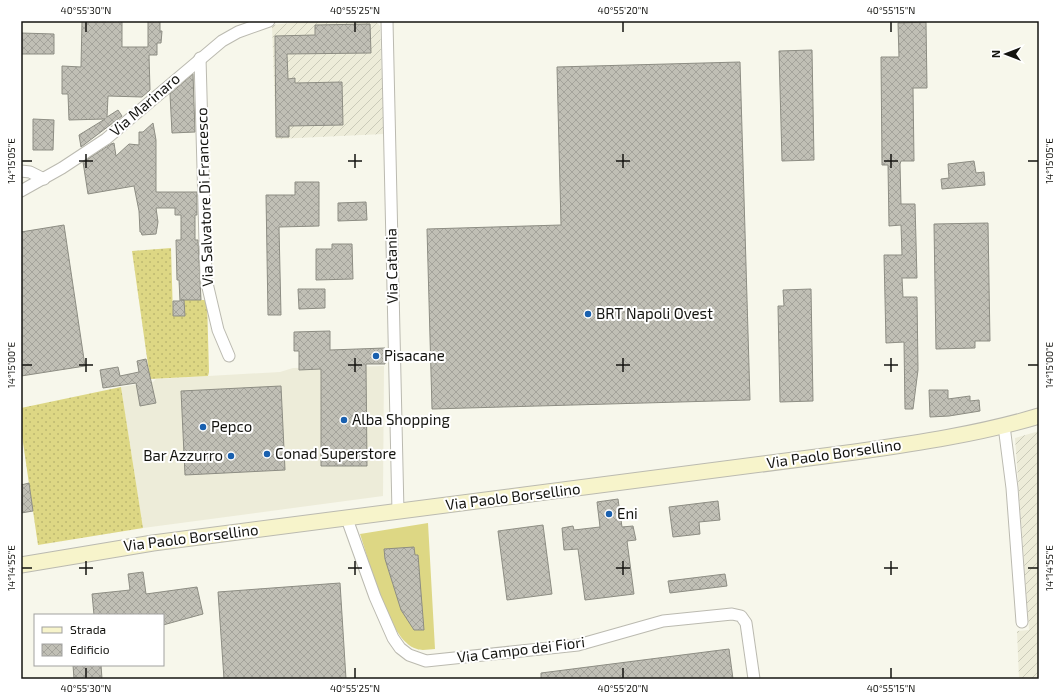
<svg xmlns="http://www.w3.org/2000/svg" width="1060" height="700" font-family="'Exo 2',sans-serif">
<style>
.built{fill:#edecd9}
.industrial{fill:url(#industrial-furrows)}
.grass{fill:url(#grass-dots)}
.garden{fill:#ddd784}
.building{fill:url(#building-cross-hatch);stroke:#8d8d83}
.lines{fill:none;stroke-linecap:round;stroke-linejoin:round}
.street-casing{stroke:#bbbab0;stroke-width:13}
.secondary-casing{stroke:#bbbab0;stroke-width:17}
.street{stroke:#fff;stroke-width:11}
.secondary{stroke:#f7f4cb;stroke-width:15}
.ticks{fill:none;stroke:#141410;stroke-width:1.5}
.poi-dot{fill:#1960af;stroke:#fff;stroke-width:1.5}
.labels{text-anchor:middle;stroke-width:4;stroke-linejoin:round;paint-order:stroke}
.street-label{font-size:15px;fill:#141410;stroke:#fff}
.poi-label{font-size:15px;fill:#141410;stroke:#fff;text-anchor:start}
.neatline{fill:none;stroke:#141410;stroke-width:1.5}
.ticks-label{font-size:10px;text-anchor:middle;fill:#141410}
</style>
<defs>
<pattern id="industrial-furrows" width="10" height="10" patternUnits="userSpaceOnUse"><rect width="10" height="10" fill="#edecd9"/><path d="M-1 1l2-2M0 10L10 0M9 11l2-2" fill="none" stroke="#cacab9"/></pattern>
<pattern id="grass-dots" width="8" height="8" patternUnits="userSpaceOnUse"><rect width="8" height="8" fill="#ddd784"/><path d="M2 2h.1M6 6h.1" fill="none" stroke="#bdb871" stroke-width="1.8" stroke-linecap="round"/></pattern>
<pattern id="building-cross-hatch" width="8" height="8" patternUnits="userSpaceOnUse"><rect width="8" height="8" fill="#c0bfb5"/><path d="M0 0l8 8M0 8l8-8" fill="none" stroke="#a4a39b"/></pattern>
</defs>
<rect width="100%" height="100%" fill="#f7f7eb"/>
<path class="built" d="M384,366L383,496L143,528L121,387L153,382L156,379L280,372L293,368Z"/>
<g class="industrial">
<path d="M310,21H376L380,26L384,134L276,139L272,25Z"/>
<path d="M1039,431V679H1019L1017,631L1029,630L1015,438Z"/>
</g>
<g class="grass">
<path d="M171,248L173,316H185L184,300H207L209,372L208,376L150,379L132,251Z"/>
<path d="M121,387L143,528L38,545L21,429V408Z"/>
</g>
<path class="garden" d="M428,523L435,649C430,649 422,651 417,649C388,641 369,560 360,534Z"/>
<g class="building">
<path d="M82,21H122V47H148V21H160V31H162L161,43H157V55H149L150,90L142,97L108,96L107,117L118,110L122,116L81,147L79,135L105,119L69,120L68,94H62V66L81,67Z"/>
<path d="M926,22L927,88H913L914,161H901L900,164L901,204H915L917,278H902L903,297H917L918,370L913,409H905L904,342L886,343L884,255H902L901,225L889,226L888,165H882L881,57H899L898,23Z"/>
<path d="M370,24L371,53L287,54L288,79L295,78V83L342,82L343,125L289,126V137H276L275,36L315,35V25Z"/>
<path d="M21,33L54,34V54H21Z"/>
<path d="M812,50L814,160L782,161L779,51Z"/>
<path d="M740,62L750,400L432,409L427,229L561,225L557,67Z"/>
<path d="M193,74L195,132L172,133L170,94Z"/>
<path d="M33,119L54,120L53,150H33Z"/>
<path d="M153,123L156,140V192H197V215H195V240H198L201,300H181H184L185,316H173V301H180L179,280H177L176,240H181V215H175V208H156L158,222L156,234L142,235L141,232H140L139,211L134,186L88,194L83,162L111,144L114,143L116,156L129,144L139,145V132H143Z"/>
<path d="M974,161L976,173L984,172L985,185L942,189L941,179L949,178L948,164Z"/>
<path d="M295,182H319V226L279,227L281,315H268L266,195H295Z"/>
<path d="M366,202L367,220L338,221V203Z"/>
<path d="M988,223L990,341H975V348L936,349L934,224Z"/>
<path d="M64,225L85,366L21,376V232Z"/>
<path d="M332,244H352L353,279L316,280V249H332Z"/>
<path d="M298,289H325V308L299,309Z"/>
<path d="M811,289L813,401L780,402L778,306H784L783,290Z"/>
<path d="M330,331V350L385,348V364H366L367,466H321V369L299,370V351H294V332Z"/>
<path d="M146,359L156,403L140,406L136,383L103,388L100,370L118,367L120,376L139,372L137,361Z"/>
<path d="M281,386L285,470L185,475L181,391Z"/>
<path d="M929,390H948V399L970,396V401L979,400L980,411L949,416L930,417Z"/>
<path d="M29,483L33,511L21,513V485Z"/>
<path d="M618,499L622,527L633,526L636,540L627,541L634,594L585,600L578,549L564,550L562,528L573,526L574,530L600,527L597,502Z"/>
<path d="M718,501L720,520L699,522L700,534L673,537L669,507Z"/>
<path d="M543,525L552,594L507,600L498,531Z"/>
<path d="M414,547L415,555H418L424,630H414L401,610L385,559L384,549Z"/>
<path d="M143,572L146,594L197,587L203,614L163,625V615H94L92,594L130,590L128,574Z"/>
<path d="M725,574L727,586L670,593L668,581Z"/>
<path d="M340,583L346,679H224L218,592Z"/>
<path d="M729,649L733,679H541V673Z"/>
<path d="M73,665H101L102,679H74Z"/>
</g>
<g class="lines">
<defs>
<g id="street">
<path d="M387,21L398,512"/>
<path d="M200,58L206,279L218,330L229,356"/>
<path d="M21,171L30,172L44,179"/>
<path d="M21,191L62,168L106,139L222,41L238,32L269,21"/>
<path d="M1004,426L1012,488L1022,622"/>
<path d="M347,519L375,597L393,638L400,648L409,655L426,661L578,645L663,621L732,614L741,616L746,623L754,679"/>
</g>
<path id="secondary" d="M21,565L153,543L855,452C917,443 979,434 1039,416"/>
</defs>
<use href="#street" class="street-casing"/>
<use href="#secondary" class="secondary-casing"/>
<use href="#street" class="street"/>
<use href="#secondary" class="secondary"/>
</g>
<path class="ticks" d="M86,22V32M355,22V32M623,22V32M891,22V32M86,154V168M355,154V168M623,154V168M891,154V168M22,161H32M79,161H93M348,161H362M616,161H630M884,161H898M1028,161H1038M86,358V372M355,358V372M623,358V372M891,358V372M22,365H32M79,365H93M348,365H362M616,365H630M884,365H898M1028,365H1038M86,561V575M355,561V575M623,561V575M891,561V575M22,568H32M79,568H93M348,568H362M616,568H630M884,568H898M1028,568H1038M86,668V678M355,668V678M623,668V678M891,668V678"/>
<g class="poi-dot">
<circle cx="588" cy="314" r="4"/>
<circle cx="376" cy="356" r="4"/>
<circle cx="344" cy="420" r="4"/>
<circle cx="203" cy="427" r="4"/>
<circle cx="267" cy="454" r="4"/>
<circle cx="231" cy="456" r="4"/>
<circle cx="609" cy="514" r="4"/>
</g>
<g class="labels">
<g class="street-label">
<text transform="translate(145 105) rotate(-41)" y="5">Via Marinaro</text>
<text transform="translate(205 197) rotate(-92)" y="5">Via Salvatore Di Francesco</text>
<text transform="translate(392 266) rotate(-91)" y="5">Via Catania</text>
<text transform="translate(834 454) rotate(-8)" y="5">Via Paolo Borsellino</text>
<text transform="translate(513 497) rotate(-7)" y="5">Via Paolo Borsellino</text>
<text transform="translate(191 538) rotate(-7)" y="5">Via Paolo Borsellino</text>
<text transform="translate(521 650) rotate(-7)" y="5">Via Campo dei Fiori</text>
</g>
<g class="poi-label">
<text x="596" y="319">BRT Napoli Ovest</text>
<text x="384" y="361">Pisacane</text>
<text x="352" y="425">Alba Shopping</text>
<text x="211" y="432">Pepco</text>
<text x="275" y="459">Conad Superstore</text>
<text x="223" y="461" text-anchor="end">Bar Azzurro</text>
<text x="617" y="519">Eni</text>
</g>
</g>
<rect width="1060" height="700" fill="none" stroke="#ffffff" stroke-width="44"/>
<rect x="34" y="614" width="130" height="52" fill="#ffffff" stroke="#a1a19f"/>
<rect x="42" y="627" width="20" height="6" fill="#f7f4cb" stroke="#a1a19f"/>
<text x="70" y="634" font-size="12" fill="#141410">Strada</text>
<rect x="42" y="644" width="20" height="12" fill="url(#building-cross-hatch)" stroke="#a1a19f"/>
<text x="70" y="654" font-size="12" fill="#141410">Edificio</text>
<g transform="translate(1006 54) rotate(270)" stroke="#ffffff" stroke-width="3" paint-order="stroke">
<path d="M0-3L7 15L0 10L-7 15Z" fill="#141410"/>
<text y="-6" font-size="11" font-weight="bold" text-anchor="middle" fill="#141410">N</text>
</g>
<rect x="22" y="22" width="1016" height="656" class="neatline"/>
<g class="ticks-label">
<text x="86" y="14">40°55'30"N</text>
<text x="355" y="14">40°55'25"N</text>
<text x="623" y="14">40°55'20"N</text>
<text x="891" y="14">40°55'15"N</text>
<text transform="translate(1049 161) rotate(-90)" y="4">14°15'05"E</text>
<text transform="translate(11 161) rotate(-90)" y="4">14°15'05"E</text>
<text transform="translate(1049 365) rotate(-90)" y="4">14°15'00"E</text>
<text transform="translate(11 365) rotate(-90)" y="4">14°15'00"E</text>
<text transform="translate(1049 568) rotate(-90)" y="4">14°14'55"E</text>
<text transform="translate(11 568) rotate(-90)" y="4">14°14'55"E</text>
<text x="86" y="692">40°55'30"N</text>
<text x="355" y="692">40°55'25"N</text>
<text x="623" y="692">40°55'20"N</text>
<text x="891" y="692">40°55'15"N</text>
</g>
</svg>
